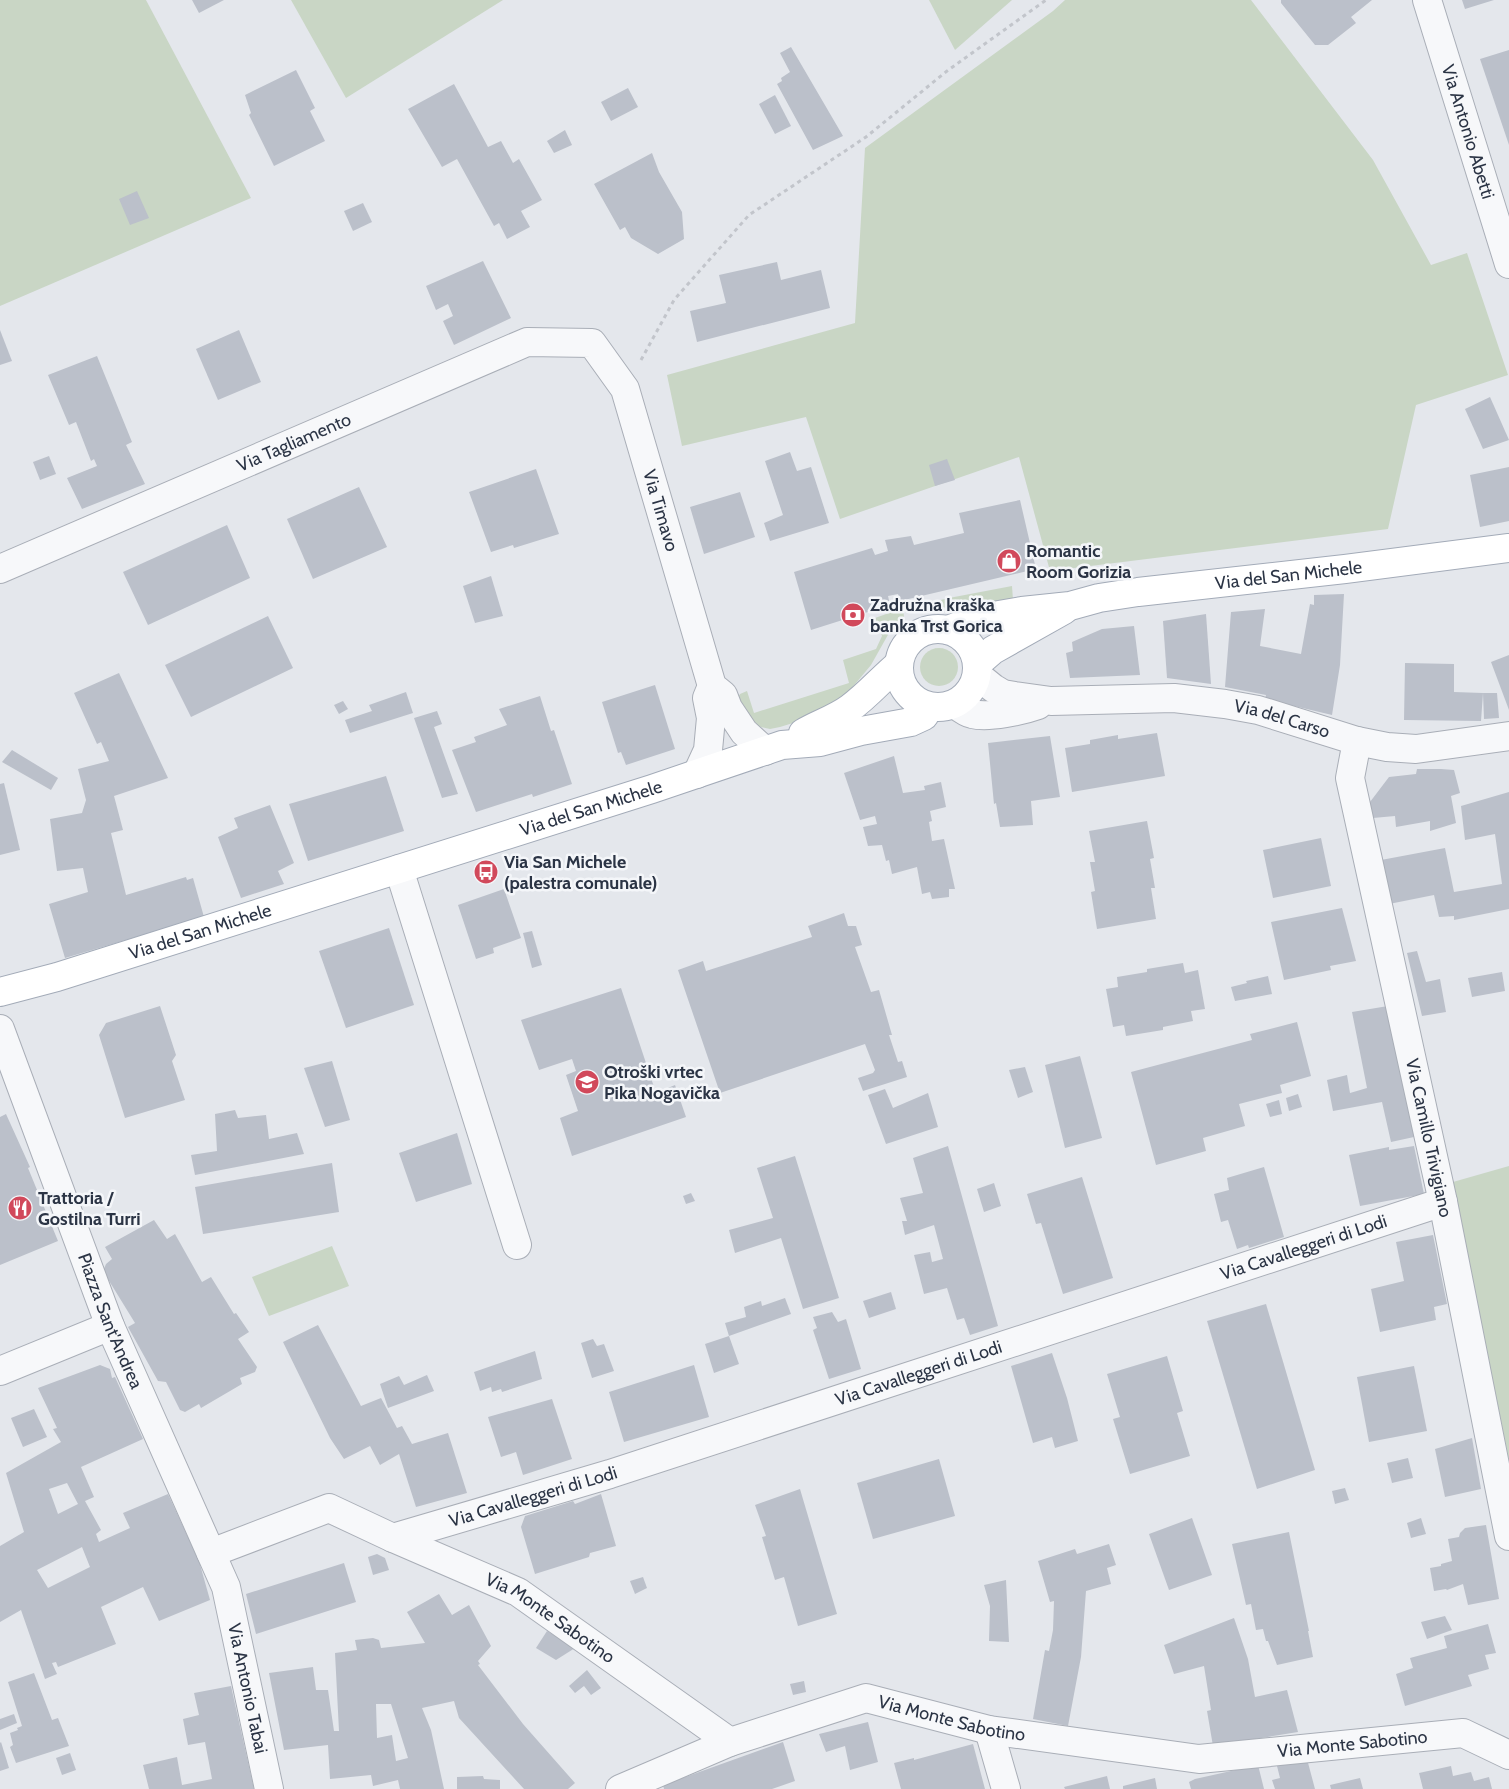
<svg xmlns="http://www.w3.org/2000/svg" width="1509" height="1789" font-family="Cabin,sans-serif">
<style>
.green{fill:#c9d6c5}
.building{fill:#bbc0ca;fill-rule:evenodd}
.lines{fill:none;stroke-linecap:round;stroke-linejoin:round}
.minor-casing{stroke:#a9aeb7;stroke-width:30}
.major-casing{stroke:#a3abb8;stroke-width:30}
.path{stroke:#c2c5cb;stroke-width:3;stroke-dasharray:4 4;stroke-linecap:butt}
.minor{stroke:#f7f8fa;stroke-width:28}
.major{stroke:#fff;stroke-width:28}
.labels{text-anchor:middle;stroke-width:5;stroke-linejoin:round;paint-order:stroke}
.street-label{font-size:18px;fill:#2b3445;stroke:#f4f6f9}
.poi-label{font-size:18px;font-weight:bold;fill:#2b3445;stroke:#f4f6f9;text-anchor:start}
</style>
<rect width="100%" height="100%" fill="#e4e7ec"/>
<g class="green">
<path d="M0,0H146L251,198L0,306Z"/>
<path d="M291,0H503L346,98Z"/>
<path d="M929,0H1012L955,50Z"/>
<path d="M1065,0H1251L1373,160L1431,265L1467,253L1508,375L1416,405L1388,529L1050,571L1019,457L840,519L806,417L682,446L667,375L855,323L865,148L1053,11Z"/>
<path d="M1012,586L1013,600L986,606L930,608L920,605L949,598Z"/>
<path d="M903,608L904,617L889,633L871,665L846,695L809,718L780,727L770,729L761,727L746,720L738,697L740,694L747,691L754,713L849,683L843,660L876,649L882,636L875,618Z"/>
<circle cx="939" cy="667" r="19"/>
<path d="M1509,1166V1461L1453,1182Z"/>
<path d="M332,1246L349,1286L269,1316L252,1277Z"/>
</g>
<g class="building">
<path d="M192,0H224L199,13Z"/>
<path d="M1281,0H1372L1351,17L1356,23L1328,45H1315L1281,3Z"/>
<path d="M1462,0H1494L1465,9Z"/>
<path d="M791,47L843,136L813,150L777,84L782,81L781,78L790,72L780,53Z"/>
<path d="M1509,50V145L1480,59Z"/>
<path d="M296,70L315,108L310,111L325,141L274,166L249,115L251,113L245,95Z"/>
<path d="M454,84L488,147L501,141L513,163L519,159L542,200L521,211L530,227L507,239L499,223L494,226L457,159L442,167L408,109Z"/>
<path d="M628,88L638,107L611,121L601,102Z"/>
<path d="M775,95L791,126L775,134L759,104Z"/>
<path d="M565,130L572,145L554,153L547,141Z"/>
<path d="M652,153L659,172L682,212L684,239L658,254L631,238L625,227L620,230L594,184Z"/>
<path d="M137,191L149,218L130,225L119,199Z"/>
<path d="M363,203L372,222L353,231L344,211Z"/>
<path d="M483,261L511,318L454,345L443,321L453,316L448,304L436,310L426,286Z"/>
<path d="M777,262L781,280L821,270L830,308L697,342L690,311L726,303L719,275Z"/>
<path d="M0,330L12,361L0,365Z"/>
<path d="M239,330L261,382L218,400L196,349Z"/>
<path d="M97,356L132,442L126,445L145,484L82,509L67,478L97,466L94,459L91,461L76,422L69,425L48,375Z"/>
<path d="M1490,397L1509,440L1483,449L1465,409Z"/>
<path d="M790,452L797,471L811,467L829,523L770,541L764,523L783,515L765,461Z"/>
<path d="M49,456L56,474L40,480L33,462Z"/>
<path d="M947,459L955,480L935,486L929,465Z"/>
<path d="M1509,467V521L1480,527L1470,475Z"/>
<path d="M536,469L559,534L514,548L513,545L491,552L469,492Z"/>
<path d="M359,487L387,547L313,579L287,519Z"/>
<path d="M740,492L755,537L704,554L690,507Z"/>
<path d="M1020,500L1036,569L900,601L898,594L888,596L890,605L811,630L794,572L872,548L875,555L888,551L885,540L911,536L914,545L964,533L959,513Z"/>
<path d="M227,525L250,578L148,625L123,572Z"/>
<path d="M491,576L503,616L475,623L463,586Z"/>
<path d="M1344,594L1340,665L1332,715L1265,699L1266,695L1225,687L1231,612L1265,609L1260,646L1301,654L1310,604L1314,605V595Z"/>
<path d="M1206,614L1211,684L1167,678L1163,621Z"/>
<path d="M268,616L293,668L191,717L165,665Z"/>
<path d="M1134,626L1140,675L1070,678L1066,653L1073,651L1072,642L1102,629Z"/>
<path d="M1509,655V710L1491,662Z"/>
<path d="M1405,663L1454,664V692L1483,693L1481,721L1404,720Z"/>
<path d="M119,673L168,778L114,796L123,830L111,833L126,895L186,877L187,880L193,878L204,917L65,958L49,904L88,892L83,868L57,871L50,819L82,813L86,800L78,769L109,761L101,742L97,744L74,693Z"/>
<path d="M655,685L675,749L626,765L621,752L618,753L602,702Z"/>
<path d="M406,692L413,713L350,733L345,720L372,711L369,705Z"/>
<path d="M1483,693H1497L1499,718L1484,719Z"/>
<path d="M540,696L551,731L554,730L572,784L533,797L532,794L476,812L452,750L476,742L474,737L507,725L499,709Z"/>
<path d="M343,701L348,709L339,714L334,705Z"/>
<path d="M437,711L442,724L434,727L458,794L442,798L414,718Z"/>
<path d="M1157,733L1165,776L1072,792L1065,748L1090,744V740L1118,735V739Z"/>
<path d="M1050,736L1060,797L1031,801L1033,825L1000,827L996,803L994,804L988,743Z"/>
<path d="M12,750L58,778L51,790L2,762Z"/>
<path d="M894,756L903,793L925,790L924,786L941,782L946,807L930,811L932,821L929,822L932,841L944,839L955,889H949V897L932,899L930,892L922,894L917,867L892,874L889,860L886,861L882,845L868,846L863,827L877,824L875,816L860,820L844,773Z"/>
<path d="M1417,769H1441L1454,770L1460,793L1451,796L1456,823L1430,831V821L1396,827L1395,816L1373,818L1370,802L1389,777L1416,774Z"/>
<path d="M386,776L404,831L308,861L289,804Z"/>
<path d="M4,783L20,850L0,855V784Z"/>
<path d="M1509,792V909L1454,920V916L1439,917L1434,895L1389,904L1381,860L1445,848L1454,892L1502,884L1495,834L1465,840L1461,806Z"/>
<path d="M270,805L294,863L278,871L284,884L241,898L218,837L238,828L234,818Z"/>
<path d="M1147,821L1154,858L1150,859L1155,888H1151L1156,919L1097,929L1091,892L1095,891L1090,862H1095L1089,831Z"/>
<path d="M1321,838L1331,886L1273,898L1263,850Z"/>
<path d="M504,889L521,938L493,948L494,953L476,959L458,905Z"/>
<path d="M1342,908L1356,961L1330,966L1331,970L1284,980L1271,922Z"/>
<path d="M844,913L848,926H856L862,945L855,947L871,992L879,990L892,1035H889L898,1062L902,1061L907,1077L863,1091L858,1078L873,1073L875,1070L865,1044L720,1093L678,970L703,961L706,971L812,937L808,926Z"/>
<path d="M389,928L414,1005L346,1028L319,951Z"/>
<path d="M532,931L542,965L532,968L523,933Z"/>
<path d="M1417,951L1426,982L1440,979L1446,1012L1422,1016L1407,953Z"/>
<path d="M1183,963L1185,973L1198,970L1205,1009L1191,1011L1193,1021L1163,1027V1030L1126,1036L1124,1025L1113,1027L1106,989L1118,987L1117,977L1147,972V969Z"/>
<path d="M1502,972L1505,991L1472,997L1468,978Z"/>
<path d="M1268,976L1272,994L1235,1001L1231,987L1247,983L1246,981Z"/>
<path d="M621,988L656,1093L675,1085L686,1117L572,1156L560,1118L578,1111L566,1075L576,1071L572,1059L539,1070L521,1020Z"/>
<path d="M160,1006L176,1055L172,1061L185,1100L125,1118L99,1035L106,1023Z"/>
<path d="M1388,1006L1414,1137L1391,1142L1382,1102L1333,1111L1327,1080L1347,1075L1350,1093L1367,1088L1352,1012Z"/>
<path d="M1297,1022L1311,1076L1280,1085L1282,1093L1239,1104L1245,1126L1203,1138L1206,1151L1156,1165L1131,1072L1252,1040L1250,1034Z"/>
<path d="M1080,1056L1102,1138L1065,1148L1045,1065Z"/>
<path d="M332,1061L350,1120L325,1127L304,1068Z"/>
<path d="M1025,1067L1033,1092L1018,1098L1009,1070Z"/>
<path d="M885,1089L893,1108L928,1093L938,1127L886,1144L868,1095Z"/>
<path d="M1298,1094L1302,1107L1289,1111L1286,1098Z"/>
<path d="M1279,1100L1282,1114L1270,1117L1266,1104Z"/>
<path d="M235,1110L238,1118L266,1115L269,1139L297,1133L304,1154L195,1175L191,1155L217,1151L215,1114Z"/>
<path d="M6,1114L30,1167L28,1168L58,1241L0,1265V1117Z"/>
<path d="M457,1133L472,1184L416,1202L399,1153Z"/>
<path d="M948,1146L998,1326L970,1335L964,1318L957,1320L947,1288L924,1294L914,1255L930,1252L932,1262L943,1259L934,1225L905,1235L902,1221H907L900,1198L923,1193L913,1158Z"/>
<path d="M1414,1146L1424,1194L1360,1206L1349,1155L1389,1147V1150Z"/>
<path d="M795,1156L839,1298L803,1309L781,1238L735,1253L729,1230L773,1218L757,1168Z"/>
<path d="M332,1163L339,1212L203,1234L195,1187Z"/>
<path d="M1264,1167L1284,1237L1249,1248L1248,1245L1237,1249L1228,1220L1221,1222L1214,1194L1229,1190L1227,1178Z"/>
<path d="M1082,1177L1113,1278L1063,1294L1041,1223L1036,1224L1027,1194Z"/>
<path d="M994,1183L1001,1206L984,1212L977,1189Z"/>
<path d="M691,1193L695,1201L686,1204L683,1196Z"/>
<path d="M154,1220L167,1239L175,1234L202,1282L211,1277L234,1314L236,1313L249,1332L238,1339L257,1367L255,1372L240,1378L242,1384L201,1408L199,1404L185,1412L180,1410L166,1382L158,1381L128,1327L135,1323L103,1271L106,1264L112,1259L105,1247Z"/>
<path d="M1433,1235L1447,1304L1434,1307L1436,1320L1380,1332L1371,1289L1404,1281L1396,1242Z"/>
<path d="M891,1292L896,1309L869,1318L863,1301Z"/>
<path d="M785,1298L791,1314L729,1336L725,1323L746,1317L744,1307L761,1301L762,1306Z"/>
<path d="M1266,1304L1315,1470L1257,1489L1207,1321Z"/>
<path d="M832,1312L838,1322L846,1319L861,1369L829,1379L813,1330L817,1328L813,1317Z"/>
<path d="M318,1325L361,1406L381,1398L397,1428L402,1426L412,1444L448,1433L467,1493L416,1507L399,1454L380,1465L370,1446L344,1459L330,1438L283,1342Z"/>
<path d="M729,1336L739,1364L714,1373L705,1344Z"/>
<path d="M593,1339L597,1346L604,1344L614,1371L592,1378L581,1343Z"/>
<path d="M535,1351L542,1379L502,1392L501,1389L492,1392L491,1387L480,1391L474,1372Z"/>
<path d="M1052,1353L1067,1398L1078,1441L1055,1448L1052,1437L1033,1443L1011,1366Z"/>
<path d="M1167,1356L1183,1411L1177,1413L1190,1456L1130,1474L1113,1419L1120,1417L1107,1374Z"/>
<path d="M100,1365L110,1369L112,1378L115,1377L143,1439L81,1467L94,1497L85,1501L101,1530L96,1534L99,1542L130,1528L123,1513L168,1494L199,1561L210,1600L159,1621L143,1587L101,1607L116,1644L58,1667L56,1662L52,1663L57,1674L45,1679L21,1610L0,1622V1546L24,1532L6,1473L61,1442L53,1429L57,1428L38,1388ZM67,1483L78,1504L58,1514L49,1489ZM82,1547L90,1567L48,1588L37,1570Z"/>
<path d="M694,1365L709,1417L624,1442L609,1392Z"/>
<path d="M1414,1366L1427,1431L1369,1442L1357,1377Z"/>
<path d="M427,1375L434,1391L388,1408L380,1384L399,1376L404,1385Z"/>
<path d="M552,1399L572,1459L523,1475L516,1452L501,1457L488,1417Z"/>
<path d="M34,1409L47,1437L23,1447L11,1418Z"/>
<path d="M1472,1438L1481,1489L1445,1497L1435,1449Z"/>
<path d="M1408,1458L1413,1478L1392,1483L1387,1463Z"/>
<path d="M939,1459L955,1516L873,1539L857,1483Z"/>
<path d="M1345,1488L1349,1500L1335,1504L1332,1491Z"/>
<path d="M800,1489L837,1614L798,1626L784,1577L775,1580L762,1537L766,1536L755,1505Z"/>
<path d="M601,1494L616,1546L590,1553L589,1557L535,1574L521,1527L525,1516L573,1501L575,1504Z"/>
<path d="M1192,1518L1212,1575L1169,1590L1149,1534Z"/>
<path d="M1421,1518L1426,1534L1411,1538L1407,1523Z"/>
<path d="M1486,1525L1499,1599L1468,1605L1463,1584L1447,1590L1446,1589L1434,1591L1430,1568L1441,1566V1564L1452,1561L1448,1539L1459,1537L1460,1533L1465,1528Z"/>
<path d="M1289,1532L1309,1631H1308L1313,1657L1277,1665L1268,1641H1266L1263,1629L1256,1630L1251,1604L1246,1605L1232,1544Z"/>
<path d="M1109,1544L1116,1565L1107,1568L1111,1584L1086,1591L1081,1657L1068,1726L1033,1719L1045,1650L1049,1651L1053,1630L1054,1601L1050,1602L1038,1561L1075,1549L1077,1554Z"/>
<path d="M377,1554L385,1558L389,1570L373,1575L368,1557Z"/>
<path d="M344,1563L356,1602L256,1634L246,1594Z"/>
<path d="M643,1577L647,1588L635,1594L630,1581Z"/>
<path d="M1006,1580L1009,1642L989,1641L990,1606L984,1585Z"/>
<path d="M439,1594L452,1615L469,1605L491,1646L478,1661L480,1664L478,1665L523,1724L575,1783L568,1789H524L459,1718L454,1701L422,1708L431,1730L444,1789H400L398,1780L373,1786L371,1775L330,1779L328,1745L284,1750L269,1673L313,1667L316,1690H328L334,1731H339L335,1653L357,1650L355,1640L373,1638L379,1640L381,1648L425,1643L407,1612ZM376,1704H391L408,1758L396,1761L392,1735L377,1738Z"/>
<path d="M1445,1616L1452,1630L1427,1639L1421,1622Z"/>
<path d="M1234,1618L1248,1659L1255,1697L1287,1690L1298,1732L1213,1746L1207,1711L1211,1710L1204,1666L1174,1674L1164,1645Z"/>
<path d="M1488,1624L1496,1653L1485,1655L1489,1669L1468,1675L1472,1686L1405,1706L1396,1674L1413,1668L1410,1658L1447,1648L1444,1636Z"/>
<path d="M547,1631L575,1648L556,1660L536,1648Z"/>
<path d="M587,1670L601,1688L591,1695L584,1686L575,1693L569,1686Z"/>
<path d="M34,1673L52,1720L58,1718L69,1746L16,1763L10,1747L13,1745L10,1733L18,1730L17,1728L22,1726L8,1682Z"/>
<path d="M804,1681L806,1692L793,1695L790,1684Z"/>
<path d="M231,1686L254,1789H149L143,1765L177,1757L182,1785L212,1779L205,1742L188,1745L183,1719L199,1715L194,1693Z"/>
<path d="M14,1714L17,1723L0,1730V1719Z"/>
<path d="M868,1722L878,1762L850,1770L845,1746L826,1752L819,1734Z"/>
<path d="M1,1742L9,1768L0,1771V1743Z"/>
<path d="M783,1742L795,1781L772,1789H664L663,1785Z"/>
<path d="M973,1744L985,1789H901L894,1763L914,1758V1760Z"/>
<path d="M70,1753L76,1770L62,1775L56,1758Z"/>
<path d="M1307,1759L1315,1789H1275L1272,1780L1280,1778L1277,1766Z"/>
<path d="M1258,1765L1264,1789H1191L1189,1782L1195,1779Z"/>
<path d="M1451,1766L1453,1776L1471,1772L1474,1781L1489,1777L1492,1789H1423L1419,1773Z"/>
<path d="M483,1776L484,1779L500,1780V1789H457V1777Z"/>
<path d="M1107,1776L1110,1789H1065L1064,1787Z"/>
<path d="M1155,1778L1157,1789H1123V1786Z"/>
<path d="M1360,1778L1363,1789H1331L1330,1785Z"/>
</g>
<g class="lines">
<defs>
<g id="minor">
<path id="s1" d="M1427,0L1509,264"/>
<path id="s2" d="M0,569L527,342L592,343L625,389L712,686L723,695L728,708L744,732L765,751"/>
<path id="s3" d="M977,675L993,688L1003,694L1015,696L1051,701L1174,698L1225,704L1258,710L1357,741L1387,747L1416,749L1509,736"/>
<path d="M955,704C960,708 966,713 972,714C989,718 1021,711 1038,705"/>
<path id="s4" d="M1357,741L1350,778L1443,1202L1509,1536"/>
<path d="M697,774L708,750L711,718L707,698L712,686"/>
<path d="M399,869L517,1245"/>
<path id="s5" d="M0,1029L110,1326L226,1587L269,1789"/>
<path d="M0,1371L110,1326"/>
<path id="s6" d="M393,1538L610,1474L1443,1202"/>
<path id="s7" d="M211,1553L329,1508L393,1538L518,1592L730,1742L866,1698L989,1730L1199,1759L1463,1733L1509,1755"/>
<path d="M989,1730L1006,1789"/>
<path d="M620,1789L730,1742"/>
</g>
<g id="major">
<circle cx="938" cy="668" r="39"/>
<path id="s8" d="M948,630L976,619L1022,611L1070,606L1099,598L1138,592L1345,569L1509,548"/>
<path d="M978,663L993,650L1064,610"/>
<path d="M803,733C818,724 835,719 850,708C868,695 882,678 899,664"/>
<path id="s9" d="M0,992L57,977L652,789L782,745L820,742L861,731L911,722L924,716L929,707"/>
</g>
</defs>
<use href="#minor" class="minor-casing"/>
<use href="#major" class="major-casing"/>
<path class="path" d="M641,360L674,300L749,215L866,137L947,71L1046,0"/>
<use href="#minor" class="minor"/>
<use href="#major" class="major"/>
</g>
<defs>
<symbol id="shop-disc" viewBox="-11 -11 22 22"><circle r="9.5" fill="#d1495b" stroke="#f4f6f9"/><path d="M-5-2.5h2.3a2.7 3.5 0 0 1 5.4 0H5L5.5 6h-11ZM-1.5-2.5h3a1.5 2.3 0 0 0-3 0Z" fill="#fff"/></symbol>
<symbol id="bank-disc" viewBox="-11 -11 22 22"><circle r="9.5" fill="#d1495b" stroke="#f4f6f9"/><path d="M-6-4H6V4H-6ZM0-2.3a2.3 2.3 0 1 0 0 4.6a2.3 2.3 0 1 0 0-4.6Z" fill="#fff"/></symbol>
<symbol id="bus-disc" viewBox="-11 -11 22 22"><circle r="9.5" fill="#d1495b" stroke="#f4f6f9"/><path d="M-5-6H5V4H4V6H2V4H-2V6H-4V4H-5ZM-3.5-4V0h7V-4ZM-3.5 1.2v1.5H-2V1.2ZM2 1.2v1.5H3.5V1.2Z" fill="#fff"/></symbol>
<symbol id="school-disc" viewBox="-11 -11 22 22"><circle r="9.5" fill="#d1495b" stroke="#f4f6f9"/><path d="M0-5L7-2L0 1L-7-2ZM-4 1L0 2.5L4 1V4Q0 6-4 4Z" fill="#fff"/></symbol>
<symbol id="restaurant-disc" viewBox="-11 -11 22 22"><circle r="9.5" fill="#d1495b" stroke="#f4f6f9"/><path d="M-5-6h1v4h1v-4h1v4h1v-4h1v5L-1.5 .5V6h-2V.5L-5-1ZM5-6V6H3V1.5H1.5Q1.5-4 5-6Z" fill="#fff"/></symbol>
</defs>
<g fill-rule="evenodd">
<use href="#shop-disc" x="995" y="547" width="28" height="28"/>
<use href="#bank-disc" x="839" y="601" width="28" height="28"/>
<use href="#bus-disc" x="472" y="858" width="28" height="28"/>
<use href="#school-disc" x="573" y="1068" width="28" height="28"/>
<use href="#restaurant-disc" x="6" y="1194" width="28" height="28"/>
</g>
<g class="labels">
<g class="street-label">
<text dy="6" stroke="none"><textPath href="#s1" startOffset="138">Via Antonio Abetti</textPath></text>
<text dy="6" stroke="none"><textPath href="#s2" startOffset="320">Via Tagliamento</textPath></text>
<text dy="6" stroke="none"><textPath href="#s2" startOffset="822">Via Timavo</textPath></text>
<text dy="6" stroke="none"><textPath href="#s8" startOffset="346">Via del San Michele</textPath></text>
<text dy="6" stroke="none"><textPath href="#s3" startOffset="314">Via del Carso</textPath></text>
<text dy="6" stroke="none"><textPath href="#s9" startOffset="619">Via del San Michele</textPath></text>
<text dy="6" stroke="none"><textPath href="#s9" startOffset="209">Via del San Michele</textPath></text>
<text dy="6" stroke="none"><textPath href="#s4" startOffset="406">Via Camillo Trivigiano</textPath></text>
<text dy="6" stroke="none"><textPath href="#s6" startOffset="956">Via Cavalleggeri di Lodi</textPath></text>
<text dy="6" stroke="none"><textPath href="#s5" startOffset="312">Piazza Sant'Andrea</textPath></text>
<text dy="6" stroke="none"><textPath href="#s6" startOffset="551">Via Cavalleggeri di Lodi</textPath></text>
<text dy="6" stroke="none"><textPath href="#s6" startOffset="146">Via Cavalleggeri di Lodi</textPath></text>
<text dy="6" stroke="none"><textPath href="#s7" startOffset="374">Via Monte Sabotino</textPath></text>
<text dy="6" stroke="none"><textPath href="#s5" startOffset="706">Via Antonio Tabai</textPath></text>
<text dy="6" stroke="none"><textPath href="#s7" startOffset="824">Via Monte Sabotino</textPath></text>
<text dy="6" stroke="none"><textPath href="#s7" startOffset="1229">Via Monte Sabotino</textPath></text>
</g>
<g class="poi-label">
<text x="1026" y="557">Romantic<tspan x="1026" dy="21">Room Gorizia</tspan></text>
<text x="870" y="611">Zadružna kraška<tspan x="870" dy="21">banka Trst Gorica</tspan></text>
<text x="504" y="868">Via San Michele<tspan x="504" dy="21">(palestra comunale)</tspan></text>
<text x="604" y="1078">Otroški vrtec<tspan x="604" dy="21">Pika Nogavička</tspan></text>
<text x="38" y="1204">Trattoria /<tspan x="38" dy="21">Gostilna Turri</tspan></text>
</g>
</g>
</svg>
